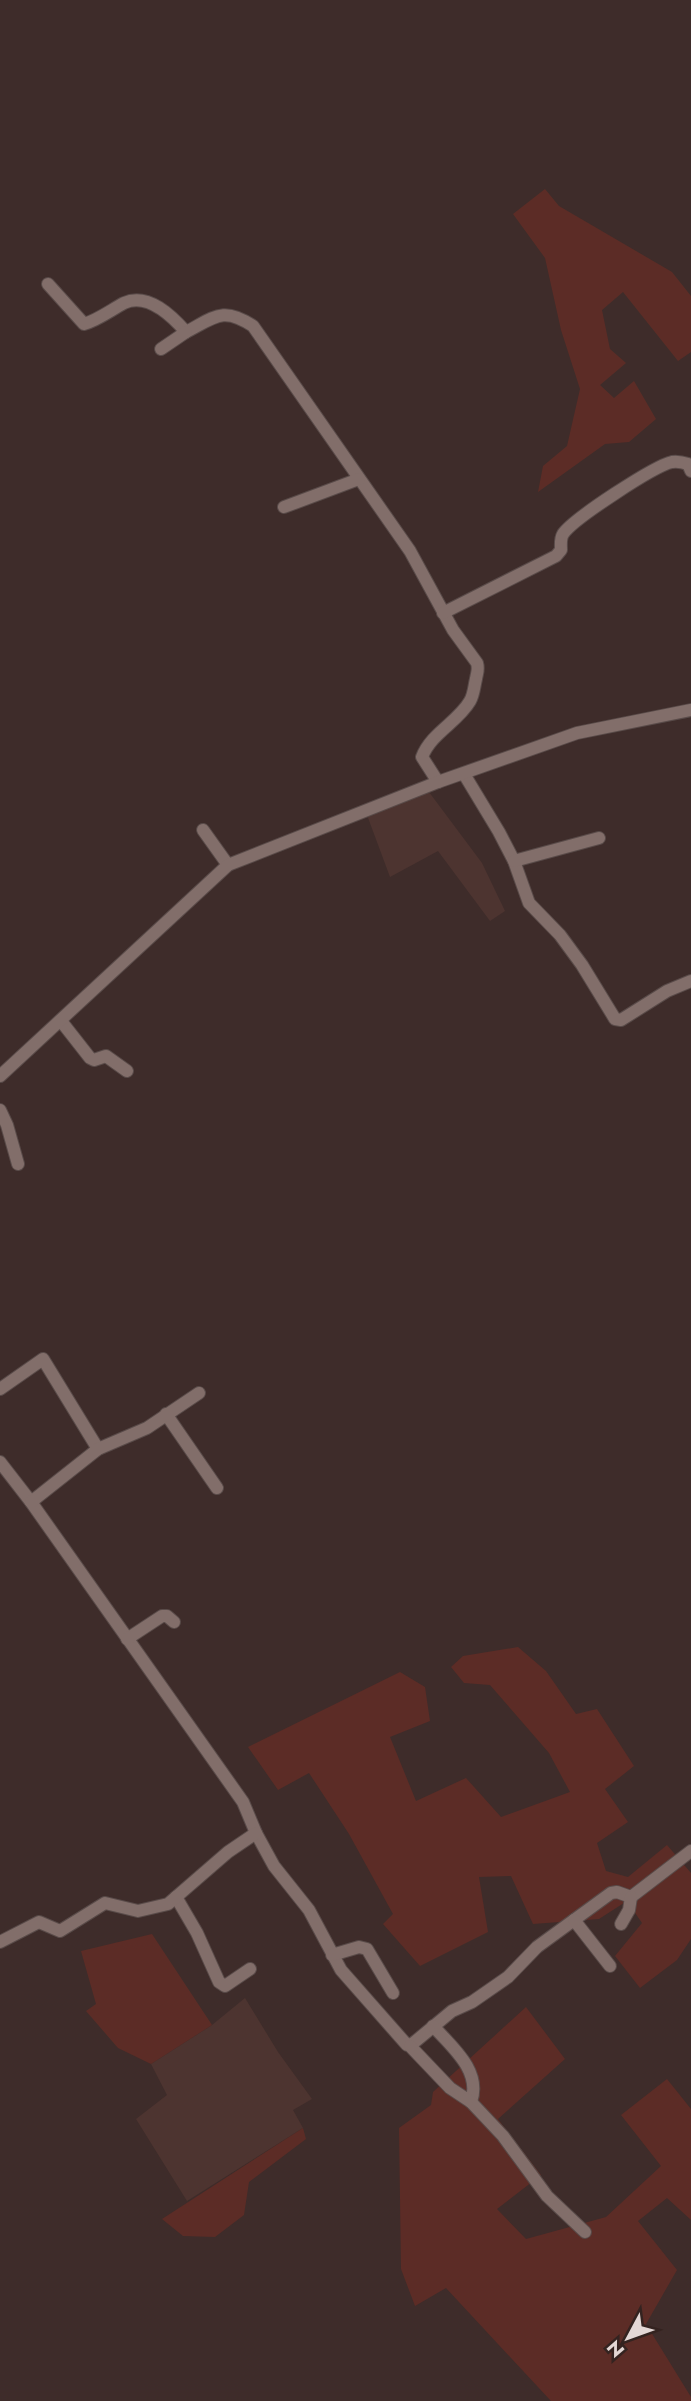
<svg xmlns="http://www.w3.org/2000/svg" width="691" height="2401" font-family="Jost,sans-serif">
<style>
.built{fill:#4d3430}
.green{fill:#5c2c26}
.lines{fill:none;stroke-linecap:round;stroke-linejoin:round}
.minor-casing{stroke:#594b49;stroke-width:14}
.minor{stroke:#826e6a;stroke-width:12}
</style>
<rect width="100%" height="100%" fill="#3e2c2a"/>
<g class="built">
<path d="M423,784L482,863L505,911L490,921L438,851L390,877L364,807Z"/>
<path d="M245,1998L278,2052L312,2099L293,2110L303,2128L187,2201L136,2119L167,2095L151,2064L212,2025Z"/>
</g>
<g class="green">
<path d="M545,189L559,206L672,272L691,296V352L678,361L623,292L602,310L610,349L626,363L600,385L614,398L634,381L656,419L629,442L605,444L538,492L543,466L567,446L580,389L561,330L545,258L513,214Z"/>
<path d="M518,1647L546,1671L576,1714L597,1709L634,1766L605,1789L628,1822L597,1843L606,1871L628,1877L667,1845L691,1873V1939L677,1960L640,1988L615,1956L642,1923L627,1901L599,1919L533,1924L511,1876L479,1877L488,1932L420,1966L383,1924L393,1914L349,1834L309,1773L278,1790L248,1747L400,1672L425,1687L430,1721L390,1737L416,1801L466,1778L501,1817L570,1792L549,1753L490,1685L464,1683L451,1667L463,1656Z"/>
<path d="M152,1934L212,2025L151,2064L118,2048L86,2011L96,2004L81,1951Z"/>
<path d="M526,2007L565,2059L498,2119L541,2175L497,2209L526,2239L606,2217L661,2166L621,2115L667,2079L691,2109V2220L667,2198L638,2221L677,2270L646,2324L691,2397V2401H551L446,2288L415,2306L401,2269L399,2128L431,2105L433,2092Z"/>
<path d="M303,2128L306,2139L249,2182L244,2215L215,2237L183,2236L162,2219Z"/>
</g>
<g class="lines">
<defs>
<g id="minor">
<path d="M48,284L84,324C98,320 111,310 124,303C148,292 172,316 186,332C215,317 223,306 253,326L410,551L453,630L477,663C479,670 477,672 476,679C474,687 474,694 470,701C458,722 431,733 422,757L438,782"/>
<path d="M161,349L186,332"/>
<path d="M284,507L359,479"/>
<path d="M443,613L556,556L561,550C561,545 560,539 563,534C573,519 654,466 672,462C678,461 682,462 688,464L691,471"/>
<path d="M464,774L499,832L514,861L529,903L560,935L582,965L615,1019L621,1020L667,991L691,981"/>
<path d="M203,830L228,865"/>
<path d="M514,861L599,838"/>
<path d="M61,1021L90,1058L94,1060L106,1056L127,1071"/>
<path d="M0,1076L228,865L438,782L577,733L691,710"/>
<path d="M0,1110L7,1125L18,1164"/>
<path d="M0,1389L43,1359L98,1449"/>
<path d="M166,1414L217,1488"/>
<path d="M0,1462L31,1502L243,1802L256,1833L274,1866L309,1910L341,1970L407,2045H411L452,2011L472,2002L508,1977L537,1947L611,1893L617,1892L631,1897L691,1851"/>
<path d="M31,1502L98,1449L147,1428L199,1393"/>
<path d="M127,1639L162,1616H167L174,1622"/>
<path d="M176,1897L197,1933L219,1982L225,1986L250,1969"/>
<path d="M574,1920L610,1966"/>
<path d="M621,1924L629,1910L631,1897"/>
<path d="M0,1942L39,1922L60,1931L105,1903L138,1911L168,1904L228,1852L256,1833"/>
<path d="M332,1955L359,1947L367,1949L393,1993"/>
<path d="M433,2026C452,2047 482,2071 471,2102"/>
<path d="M410,2046L450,2088L471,2102L503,2136L547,2196L585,2232"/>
</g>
</defs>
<use href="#minor" class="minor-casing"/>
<use href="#minor" class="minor"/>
</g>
<g transform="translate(628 2338) rotate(229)" stroke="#342320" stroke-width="5" paint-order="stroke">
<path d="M0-5L12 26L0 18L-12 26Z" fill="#e3d7d5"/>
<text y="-10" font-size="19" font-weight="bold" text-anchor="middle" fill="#e3d7d5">N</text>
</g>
</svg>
